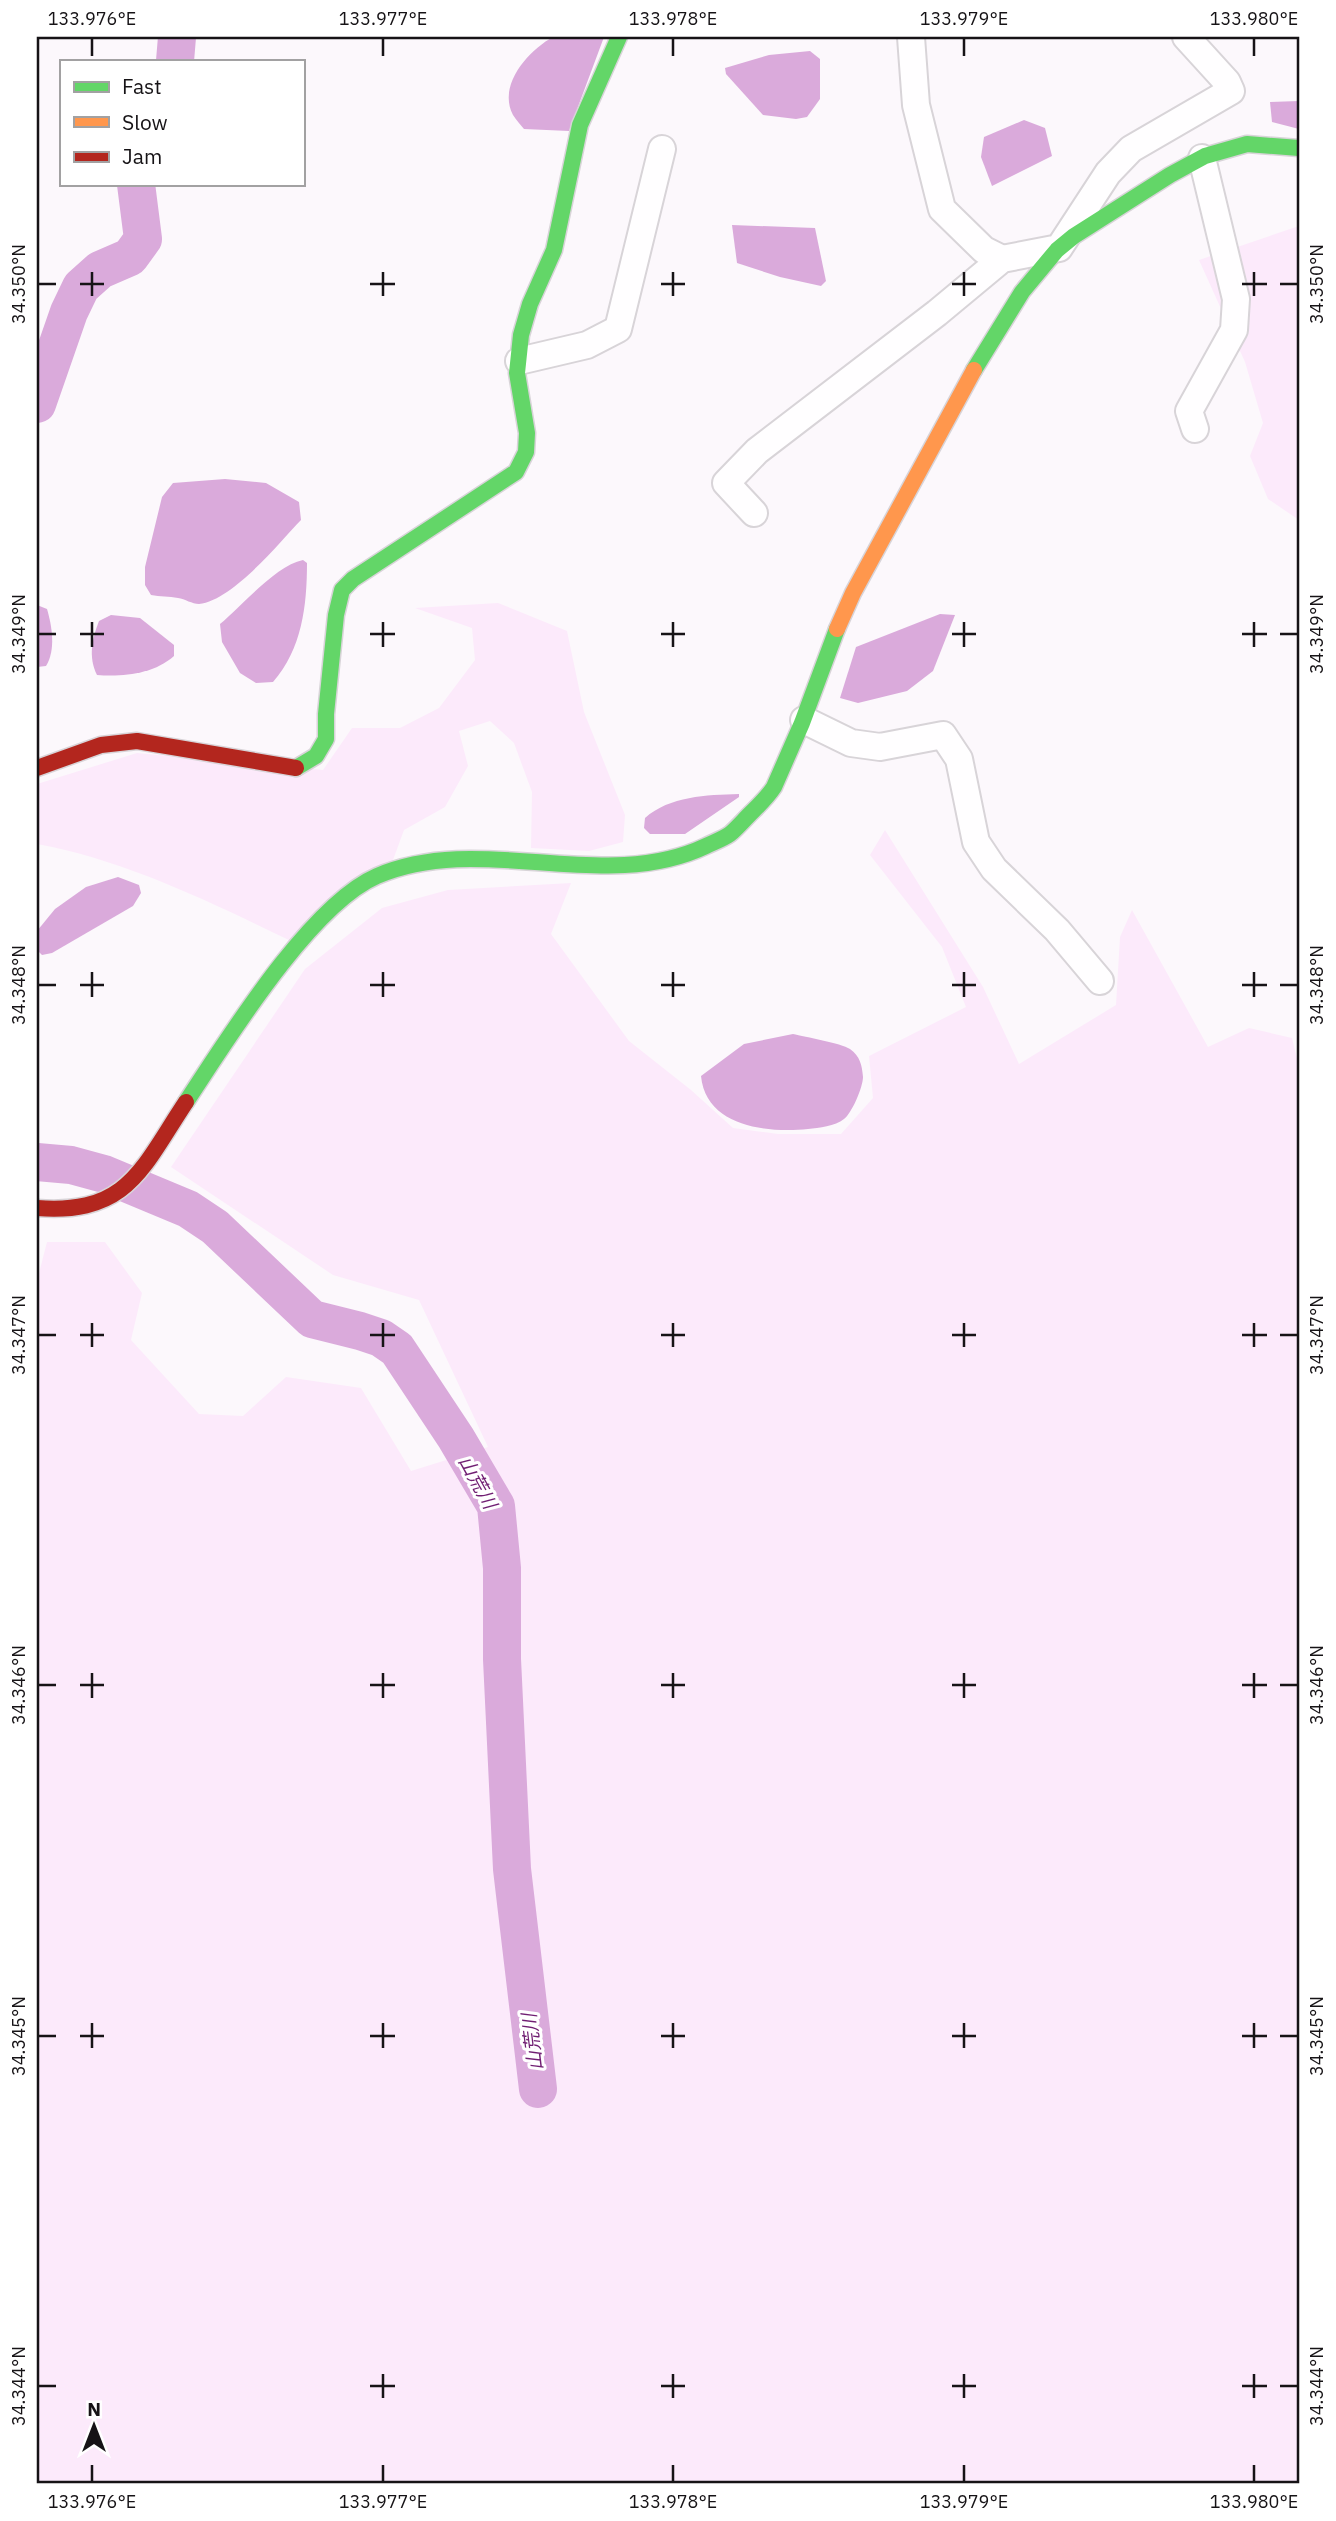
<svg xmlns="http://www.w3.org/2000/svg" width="1336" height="2521" font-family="'IBM Plex Sans','Noto Sans JP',sans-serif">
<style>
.green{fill:#fceafb}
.water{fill:#daaadb}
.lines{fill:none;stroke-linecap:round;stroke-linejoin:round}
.river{stroke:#daaadb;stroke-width:38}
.street-casing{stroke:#d8d4d8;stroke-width:30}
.fast-casing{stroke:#d8d4d8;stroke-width:19}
.slow-casing{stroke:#d8d4d8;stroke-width:19}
.jam-casing{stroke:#d8d4d8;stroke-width:19}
.street{stroke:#fffeff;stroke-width:26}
.fast{stroke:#63d668;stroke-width:16}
.slow{stroke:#ff974d;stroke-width:16}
.jam{stroke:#b3261e;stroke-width:16}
.ticks{fill:none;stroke:#161316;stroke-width:2.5}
.labels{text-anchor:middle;stroke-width:6;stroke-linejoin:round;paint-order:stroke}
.water-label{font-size:19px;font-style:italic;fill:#701e72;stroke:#fff}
.neatline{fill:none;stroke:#161316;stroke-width:2.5}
.ticks-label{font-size:18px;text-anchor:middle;fill:#161316}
</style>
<rect width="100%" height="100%" fill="#fcf8fc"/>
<g class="green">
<path d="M1299,226V520L1268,499L1250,456L1263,423L1245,362L1199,260Z"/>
<path d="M498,603L567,631L584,712L625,815L623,842L589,851L531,848L532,792L514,743L490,721L459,731L468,766L445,807L404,830L393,860L291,941C210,902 125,860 37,844V784L137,753L323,770L352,728H400L439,708L475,660L472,628L415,608Z"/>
<path d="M885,830L983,987L1019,1064L1116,1005L1120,937L1132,910L1208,1047L1249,1028L1292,1038L1299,1067V2484H37V1281L47,1242H105L142,1293L131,1340L199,1414L243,1416L286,1377L361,1388L411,1471L488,1447L419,1300L333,1275L171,1167L305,969L382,908L448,890L571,883L551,934L629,1041L691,1090L733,1128L778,1134H841L873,1098L869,1056L966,1007L942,947L870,855Z"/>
</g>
<g class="water">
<path d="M553,37H604L569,131L524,129C520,124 516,120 513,115C497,85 529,50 553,37Z"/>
<path d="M810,51L820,59V99L807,117L796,119L763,115L726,74L725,68L769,55Z"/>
<path d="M1299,101V129L1272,122L1270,102Z"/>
<path d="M1024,120L1045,128L1052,156L992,186L981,157L984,137Z"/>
<path d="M732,225L815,228L826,281L821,286L780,277L737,263Z"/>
<path d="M225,479L266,483L299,502L301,520C278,544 233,600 199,604C192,604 185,599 178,598C169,596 160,597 151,595L145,585V567L162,497L173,483Z"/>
<path d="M303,560L307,563C307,606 302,649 273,682L256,683L240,673L222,642L220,624C243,605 275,566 303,560Z"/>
<path d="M37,605L47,609C52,626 56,650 46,666L37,667Z"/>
<path d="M940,614L955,615L933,671L907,691L858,703L840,698L856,647Z"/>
<path d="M111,615L140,618L174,645V656C154,674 123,677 97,675C88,657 92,639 99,621Z"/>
<path d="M739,794V797L685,834H650L644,828L645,818C670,796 706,795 739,794Z"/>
<path d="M118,877L139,885L141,893L133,906L52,953L42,955L37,950V931L55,909L86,887Z"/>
<path d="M793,1034C805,1037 841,1043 850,1049C860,1056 862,1065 863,1077C863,1087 852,1113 844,1119C835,1126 819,1128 808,1129C767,1133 706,1127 701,1076L744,1044Z"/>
</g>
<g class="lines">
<g class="river">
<path d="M175,61L177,37"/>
<path d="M37,404L69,312L81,287L100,270L130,257L143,239L136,184"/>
<path d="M37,1162L71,1165L104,1174L188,1209L215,1227L312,1319L360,1331L381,1338L397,1349L456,1438L496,1506L502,1568V1659L512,1869L538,2089"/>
</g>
<defs>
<g id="street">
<path d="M911,37L916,105L942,209L984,250L1002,259"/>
<path d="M519,361L587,345L618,329L662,149"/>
<path d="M1195,429L1189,411L1234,330L1236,299L1202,158"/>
<path d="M754,513L726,483L757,451L937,313L1002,259L1059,248L1108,173L1131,149L1231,91L1227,82L1186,37"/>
<path d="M804,720L851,743L880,747L943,735L959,759L976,842L994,869L1057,930L1100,981"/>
</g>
<g id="fast">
<path d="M974,370L1022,292L1057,250L1074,236L1170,175L1205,156L1247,144L1299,148"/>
<path d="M296,768L316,756L326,739V714L336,615L342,590L353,579L516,472L526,452L527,433L517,373L521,335L530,304L554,250L580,125L619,37"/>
<path d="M186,1102C227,1040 310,905 377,876C482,831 603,895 706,846C714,842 723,839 730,834C737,828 743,821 749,815C758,806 767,798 774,787L802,723L837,629"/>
</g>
<path id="slow" d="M837,629L853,593L974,370"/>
<g id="jam">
<path d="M37,768L101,745L137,741L296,768"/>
<path d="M37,1208C128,1215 142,1168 186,1102"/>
</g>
</defs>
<use href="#street" class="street-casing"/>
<use href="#fast" class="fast-casing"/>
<use href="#slow" class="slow-casing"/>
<use href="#jam" class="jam-casing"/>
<use href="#street" class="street"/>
<use href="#fast" class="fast"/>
<use href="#slow" class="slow"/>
<use href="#jam" class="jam"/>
</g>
<path class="ticks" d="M92,38V56M383,38V56M673,38V56M964,38V56M1254,38V56M92,272V296M383,272V296M673,272V296M964,272V296M1254,272V296M38,284H56M80,284H104M370,284H395M661,284H685M952,284H976M1242,284H1267M1280,284H1298M92,622V647M383,622V647M673,622V647M964,622V647M1254,622V647M38,634H56M80,634H104M370,634H395M661,634H685M952,634H976M1242,634H1267M1280,634H1298M92,972V997M383,972V997M673,972V997M964,972V997M1254,972V997M38,985H56M80,985H104M370,985H395M661,985H685M952,985H976M1242,985H1267M1280,985H1298M92,1323V1347M383,1323V1347M673,1323V1347M964,1323V1347M1254,1323V1347M38,1335H56M80,1335H104M370,1335H395M661,1335H685M952,1335H976M1242,1335H1267M1280,1335H1298M92,1673V1698M383,1673V1698M673,1673V1698M964,1673V1698M1254,1673V1698M38,1685H56M80,1685H104M370,1685H395M661,1685H685M952,1685H976M1242,1685H1267M1280,1685H1298M92,2023V2048M383,2023V2048M673,2023V2048M964,2023V2048M1254,2023V2048M38,2036H56M80,2036H104M370,2036H395M661,2036H685M952,2036H976M1242,2036H1267M1280,2036H1298M383,2374V2398M673,2374V2398M964,2374V2398M1254,2374V2398M38,2386H56M370,2386H395M661,2386H685M952,2386H976M1242,2386H1267M1280,2386H1298M92,2465V2482M383,2465V2482M673,2465V2482M964,2465V2482M1254,2465V2482"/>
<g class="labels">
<g class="water-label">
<text transform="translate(478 1482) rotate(61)" y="7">山荒川</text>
<text transform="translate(532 2042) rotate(-97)" y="7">山荒川</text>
</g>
</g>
<rect width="1336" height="2521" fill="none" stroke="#ffffff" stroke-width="77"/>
<rect x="60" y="60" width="245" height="126" fill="#ffffff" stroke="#a2a1a2" stroke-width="2"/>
<rect x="74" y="82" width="35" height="10" fill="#63d668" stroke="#a2a1a2" stroke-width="2"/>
<text x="122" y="94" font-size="21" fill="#161316">Fast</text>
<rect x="74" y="117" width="35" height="10" fill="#ff974d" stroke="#a2a1a2" stroke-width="2"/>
<text x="122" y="130" font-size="21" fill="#161316">Slow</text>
<rect x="74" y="152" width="35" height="10" fill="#b3261e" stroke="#a2a1a2" stroke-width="2"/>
<text x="122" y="164" font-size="21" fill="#161316">Jam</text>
<g transform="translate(94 2426)" stroke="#ffffff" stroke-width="5" paint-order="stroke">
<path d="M0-5L12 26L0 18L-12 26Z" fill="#161316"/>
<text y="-10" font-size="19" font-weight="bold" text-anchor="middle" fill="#161316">N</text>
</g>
<rect x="38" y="38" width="1260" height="2444" class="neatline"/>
<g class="ticks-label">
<text x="92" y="25">133.976°E</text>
<text x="383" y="25">133.977°E</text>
<text x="673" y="25">133.978°E</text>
<text x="964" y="25">133.979°E</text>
<text x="1254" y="25">133.980°E</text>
<text transform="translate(19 284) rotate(-90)" y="6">34.350°N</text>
<text transform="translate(1317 284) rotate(-90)" y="6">34.350°N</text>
<text transform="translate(19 634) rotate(-90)" y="6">34.349°N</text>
<text transform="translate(1317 634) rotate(-90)" y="6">34.349°N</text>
<text transform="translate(19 985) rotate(-90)" y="6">34.348°N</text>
<text transform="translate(1317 985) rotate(-90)" y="6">34.348°N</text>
<text transform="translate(19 1335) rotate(-90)" y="6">34.347°N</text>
<text transform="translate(1317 1335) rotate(-90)" y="6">34.347°N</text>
<text transform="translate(19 1685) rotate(-90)" y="6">34.346°N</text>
<text transform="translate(1317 1685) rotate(-90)" y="6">34.346°N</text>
<text transform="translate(19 2036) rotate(-90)" y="6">34.345°N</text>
<text transform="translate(1317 2036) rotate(-90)" y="6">34.345°N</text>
<text transform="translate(19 2386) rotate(-90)" y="6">34.344°N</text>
<text transform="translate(1317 2386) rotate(-90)" y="6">34.344°N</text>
<text x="92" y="2508">133.976°E</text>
<text x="383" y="2508">133.977°E</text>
<text x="673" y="2508">133.978°E</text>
<text x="964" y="2508">133.979°E</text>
<text x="1254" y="2508">133.980°E</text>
</g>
</svg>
